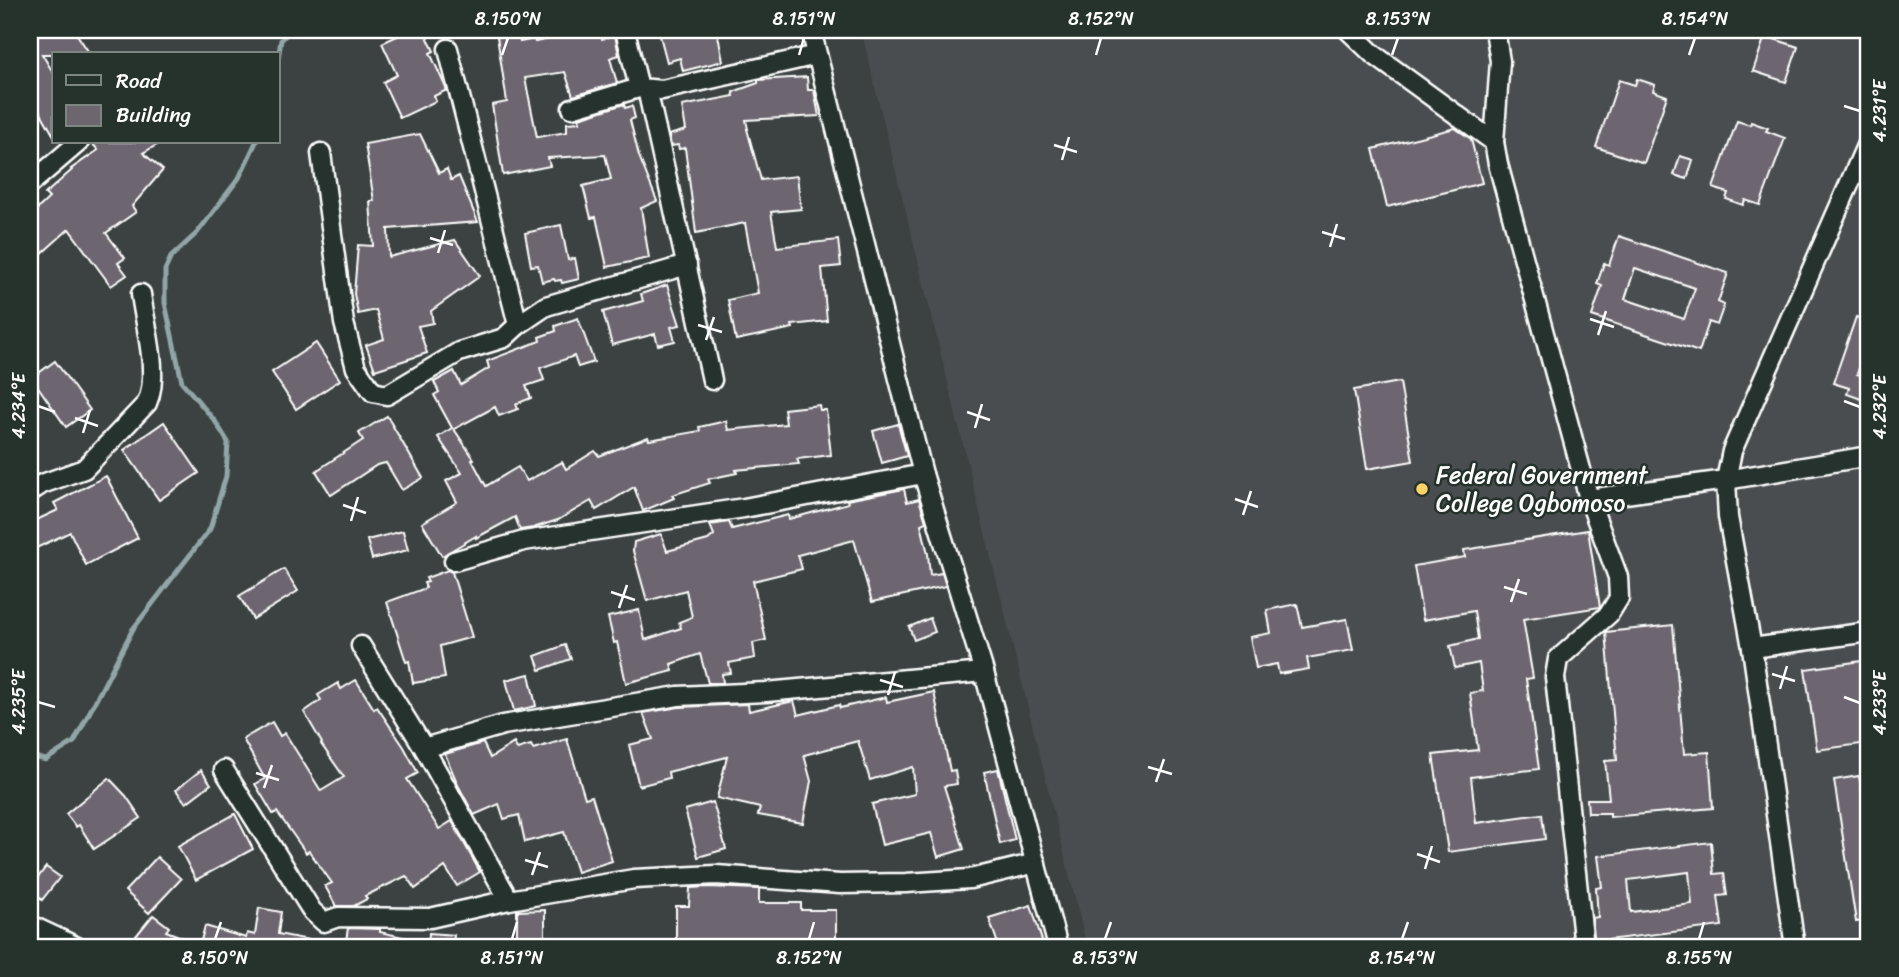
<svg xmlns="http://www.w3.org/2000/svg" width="1899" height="977" font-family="Sriracha,sans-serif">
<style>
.built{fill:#4a4d4f}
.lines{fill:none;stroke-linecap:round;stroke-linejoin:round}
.stream{stroke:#91a6a7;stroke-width:5}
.building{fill:#6d666f;stroke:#fff;stroke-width:2;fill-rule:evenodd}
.minor-casing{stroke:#fff;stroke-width:23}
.minor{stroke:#26332d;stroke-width:18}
.ticks{fill:none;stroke:#fff;stroke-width:2.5}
.poi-dot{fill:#ffd166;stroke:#26332d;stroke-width:2.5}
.labels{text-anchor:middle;stroke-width:5;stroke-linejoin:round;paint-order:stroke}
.poi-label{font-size:24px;fill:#fff;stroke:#26332d;text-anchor:start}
.neatline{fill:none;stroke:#fff;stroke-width:2.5}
.ticks-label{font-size:18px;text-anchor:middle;fill:#fff}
</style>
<rect width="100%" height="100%" fill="#3b4241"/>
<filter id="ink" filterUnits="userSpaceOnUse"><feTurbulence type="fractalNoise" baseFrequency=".0143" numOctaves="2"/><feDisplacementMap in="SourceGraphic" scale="14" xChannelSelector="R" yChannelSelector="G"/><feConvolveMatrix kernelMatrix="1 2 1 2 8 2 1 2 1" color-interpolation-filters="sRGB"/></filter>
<g filter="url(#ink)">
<path class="built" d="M861,30H1869V947H1087Z"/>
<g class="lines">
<g class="stream">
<path d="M278,59L281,40L290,30"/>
<path d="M30,756L46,760L74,742L133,629L210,529L226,476L228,442L215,421L182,382L165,303V270L171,257L197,233L239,178L256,142"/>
</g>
</g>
<g class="building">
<path d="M30,30H74L90,54H42L54,74V136L38,108L30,113Z"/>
<path d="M410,30H424L434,51L430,53L447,90L434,96L436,101L400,118L383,82L397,75L382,43Z"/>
<path d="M496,30H517L520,42L534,39L535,42L592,30H598L602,39L615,35L619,55L610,58L617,83L573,96L565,72L525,78L537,137L567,132V123L580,122L579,118L624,104L625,108L632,106L635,118L630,120L639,156L657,201L641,208L649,258L607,267L596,217L591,218L583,186L611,179L605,155L548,158L550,166L503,175L492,105L507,102Z"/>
<path d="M669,30H717L723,61L683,71L680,58L667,62L659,32Z"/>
<path d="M1765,36L1798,47L1786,82L1753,71Z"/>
<path d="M807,77L808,90H814L819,116L746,120L748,129H747L761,180L797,176L801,209L771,212L777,247L838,240L841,266L822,268L827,321L792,325L793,328L736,340L728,300L758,293L745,223L696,233L685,148L679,149L678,145L671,146L669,135L686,130L682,106L734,96L733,92L758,83V80Z"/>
<path d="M1637,79L1655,85L1653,91L1667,96L1644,163L1596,147L1619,80L1635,85Z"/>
<path d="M1737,121L1750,125L1751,122L1768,128L1766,131L1785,138L1760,205L1745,200L1743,205L1726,199L1728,193L1713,188Z"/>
<path d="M1455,128L1471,139L1482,183L1387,207L1373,149Z"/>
<path d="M420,134L439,173L447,169L451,180L459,176L478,222L388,229L389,257L455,240L480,276L431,311L433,323L418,326L427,353L375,370L366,345L384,339L376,310L358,314L354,294L358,245L373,246L370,201H374L365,144Z"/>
<path d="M91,142H162L143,153L163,170L132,206L136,212L106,233L125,258L118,263L127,275L111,286L69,229L30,264V216L49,198L45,194L72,170L71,169L98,150Z"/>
<path d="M1680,156L1693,160L1687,179L1674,175Z"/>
<path d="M561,225L568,260L575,258L579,279L562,283L561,280L555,281L554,279L542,282L538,265L531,266L525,233Z"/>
<path d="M1619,236L1728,273L1718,302L1724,305L1717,325L1709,322L1699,352L1592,316L1602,286L1597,284L1604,263L1609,265ZM1635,268L1695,288L1684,319L1625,299Z"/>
<path d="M667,285L680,325L671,327L675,341L658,345L655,334L612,345L603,312L643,301L641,294Z"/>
<path d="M1856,317L1869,321V338L1857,374L1869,378V395L1866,394L1864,400L1847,394L1849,388L1833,383Z"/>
<path d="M578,318L594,362L578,367L574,356L540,368L544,380L526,386L531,398L516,404L518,409L499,416L495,407L454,429L474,459L472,460L486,486L518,467L527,481L562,462L566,469L595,451L599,456L648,437L649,440L700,431L699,427L726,421L728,430L786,424L784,409L819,405L820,410H826L831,455L797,459L799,464L736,470L737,473L708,479L710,483L672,495L674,498L643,511L634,487L596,510L591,501L558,520L533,528L520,530L515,517L476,538V536L442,556L422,523L457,502L446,481L462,473L438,437L452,428L434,395L439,392L434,382L454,371L461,385L489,368L487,361L540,341L539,337L556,331L555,326Z"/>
<path d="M316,343L340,380L296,409L272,372Z"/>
<path d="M55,361L90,410L66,427L32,378Z"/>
<path d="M1400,382L1413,461L1367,469L1354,390Z"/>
<path d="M387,416L423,478L402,490L386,463L377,465L331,495L316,471L363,440L359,433Z"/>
<path d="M164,422L199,473L159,500L124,450Z"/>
<path d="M898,424L907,456L882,463L873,431Z"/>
<path d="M106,476L138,538L86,565L70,532L30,551V523L58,510L54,503Z"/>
<path d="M904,489L907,502L919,499L926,522L921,524L928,554L930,575L942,573L946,586L872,602L854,540L798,555L802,569L753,581L766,640L753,643L755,658L729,663L731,673L722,674L723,683H708L700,654L671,664L673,671L626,683L617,642L614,643L608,617L639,610L645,640L681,628L679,622L692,617L686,590L647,601L633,551L634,542L661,534L667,551L708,540L714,535L710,525L729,522L732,529L788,515L789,519L848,503L847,500Z"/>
<path d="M1588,530L1600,607L1523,619L1533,678L1526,679L1539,769L1471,777L1476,823L1542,814L1545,839L1448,852L1433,755L1478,750L1470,693L1483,691L1479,663L1455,668L1450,646L1478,639L1474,611L1423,620L1414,566L1465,557L1464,550Z"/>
<path d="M403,531L408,550L372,559L367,540Z"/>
<path d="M284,569L298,591L253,619L239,596Z"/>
<path d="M448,570L452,572L472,637L440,646L445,678L413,683L409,661L406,662L387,602L426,588L424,583L428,582L426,578Z"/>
<path d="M1297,604L1302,627L1347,619L1353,650L1307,658L1309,669L1279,674L1277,664L1256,668L1250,637L1271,633L1267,610Z"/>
<path d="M930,618L935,632L914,640L909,627Z"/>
<path d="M1673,625L1684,754L1709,752L1713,808L1610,817V813H1588L1587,799H1609L1605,761L1617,760L1606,632Z"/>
<path d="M565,645L571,659L540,670L535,656Z"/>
<path d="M1869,660V743L1817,750L1805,669Z"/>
<path d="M529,674L536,706L514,711L506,680Z"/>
<path d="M356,680L374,709L377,707L404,747L418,773L407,779L439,829L452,821L480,872L457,886L445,867L415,889L406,876L365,896L367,899L354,906H336L325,886L332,883L309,851L306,853L277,812L273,814L255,784L265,779L243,739L272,722L280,736L285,733L321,791L344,777L321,744L322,743L304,712L321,700L318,695L338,683L341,689Z"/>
<path d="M934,692L950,771L955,770L957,784L944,786L964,849L938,857L931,833L882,845L872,804L915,794L913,767L870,780L858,741L804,755L811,781L803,823L758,815L760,808L717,798L727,757L668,772L669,778L639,786L629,745L653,739L643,713L679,707L748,704L749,711L794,701L798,715L839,705L840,708L886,697L887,702Z"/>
<path d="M567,739L585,798L592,796L612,861L577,872L564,832L525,842L519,815L504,819L499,804L474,815L458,785L445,754L483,743L490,758L514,743L517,749L531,745L533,749Z"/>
<path d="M998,769L1015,840L1000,844L984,772Z"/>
<path d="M201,770L211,784L186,803L176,790Z"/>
<path d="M1859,776L1869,827V920L1856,922L1834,780Z"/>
<path d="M109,778L126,796L141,818L94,849L79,825L76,827L66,814Z"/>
<path d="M713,802L726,849L698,857L685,810Z"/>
<path d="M235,814L253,849L196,880L178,846Z"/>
<path d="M1711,842L1714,874L1724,873L1727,895L1718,896L1722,926L1607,940L1608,943L1595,945L1592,918L1598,917L1596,888L1602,887L1598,856ZM1689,872L1692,904L1631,912L1628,880Z"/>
<path d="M157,857L181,879L149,913L125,891Z"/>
<path d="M46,867L60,877L42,900L30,888Z"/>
<path d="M708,887L759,889V903H801V910H836V947H676V906H689L690,888Z"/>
<path d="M1031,905L1044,947H999L989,918Z"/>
<path d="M259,908L281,912L278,934L314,941V947H127L153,915L169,927L166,931L200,944L205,926L246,938L247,933L255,935Z"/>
<path d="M545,910V945H517V911Z"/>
<path d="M348,928L380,929V932L421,941V947H345Z"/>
<path d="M429,933L454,935L453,947H428Z"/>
</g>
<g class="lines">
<defs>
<g id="minor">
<path d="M625,30L639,88L662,90L817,55"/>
<path d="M811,30L923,474L984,672L1058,947"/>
<path d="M1348,30L1373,54L1494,142L1498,164L1589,499L1618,577L1619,598L1609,614L1558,659L1555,677L1584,947"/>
<path d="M448,49L518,325"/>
<path d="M647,89L712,380"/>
<path d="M572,108L639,88"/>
<path d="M1494,142L1500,61L1495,30"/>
<path d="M321,153L344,323L356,368L373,392L387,395L459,352L504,338L518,325L546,306L687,265"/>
<path d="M30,184L79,142"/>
<path d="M30,492L42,484L84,469L147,403C160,374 145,326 141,294"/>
<path d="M1589,499L1726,480L1869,456"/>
<path d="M454,561L524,541L744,508L923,474"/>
<path d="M361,646L424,748L509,900"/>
<path d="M1752,648L1869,632"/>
<path d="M424,748L503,725L678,696L766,692L984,672"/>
<path d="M224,770L312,911L324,922L338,917L430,918L509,900L634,879L716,875L840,884L906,883L970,879L1036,863"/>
<path d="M30,925L77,947"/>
<path d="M1795,947L1752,648L1728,517L1726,480L1732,451L1869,139"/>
</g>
</defs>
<use href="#minor" class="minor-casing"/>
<use href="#minor" class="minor"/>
</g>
</g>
<path class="ticks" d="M502,55L508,38M799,55L804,38M1096,55L1101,38M1392,55L1398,38M1689,55L1695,38M1844,106L1860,111M1054,145L1077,152M1062,160L1069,137M1322,232L1345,239M430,238L453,245M1330,247L1337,224M438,253L445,230M1590,319L1614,327M698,325L722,332M1598,335L1606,311M706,340L714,317M1844,401L1860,407M38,406L55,412M967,412L990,420M75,418L98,426M975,428L982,404M83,433L90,410M1235,499L1258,507M343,505L366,513M1243,515L1251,491M351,521L358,497M1504,587L1527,594M611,592L635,600M1511,602L1519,579M619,608L627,585M1772,674L1795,681M880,680L903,687M1780,689L1787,666M888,695L895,672M1844,697L1860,703M38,702L55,707M1148,767L1172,774M256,773L279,780M1156,782L1164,759M264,788L272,765M1417,854L1440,862M525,860L548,867M1425,869L1432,846M532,875L540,852M215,939L221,922M512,939L517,922M809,939L814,922M1105,939L1111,922M1402,939L1408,922M1699,939L1704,922"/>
<circle class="poi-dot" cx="1422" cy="489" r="7"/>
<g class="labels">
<g class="poi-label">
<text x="1436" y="483">Federal Government<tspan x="1436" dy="28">College Ogbomoso</tspan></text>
</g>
</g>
<rect width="1899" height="977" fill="none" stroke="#26332d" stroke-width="77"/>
<rect x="52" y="52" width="228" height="91" fill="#26332d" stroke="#7d8581" stroke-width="2"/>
<rect x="66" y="75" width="35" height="10" fill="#26332d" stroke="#7d8581" stroke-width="2"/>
<text x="116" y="88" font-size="21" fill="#ffffff">Road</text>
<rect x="66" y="105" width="35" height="21" fill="#6d666f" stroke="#7d8581" stroke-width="2"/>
<text x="116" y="122" font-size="21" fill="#ffffff">Building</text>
<rect x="38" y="38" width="1822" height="901" class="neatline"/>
<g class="ticks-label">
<text x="508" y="25">8.150°N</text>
<text x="804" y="25">8.151°N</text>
<text x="1101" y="25">8.152°N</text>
<text x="1398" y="25">8.153°N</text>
<text x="1695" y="25">8.154°N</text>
<text transform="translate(1880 111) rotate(-90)" y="6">4.231°E</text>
<text transform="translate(19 406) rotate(-90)" y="6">4.234°E</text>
<text transform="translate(1880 407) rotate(-90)" y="6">4.232°E</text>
<text transform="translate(19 702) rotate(-90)" y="6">4.235°E</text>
<text transform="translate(1880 703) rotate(-90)" y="6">4.233°E</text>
<text x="215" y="964">8.150°N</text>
<text x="512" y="964">8.151°N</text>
<text x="809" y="964">8.152°N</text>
<text x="1105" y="964">8.153°N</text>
<text x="1402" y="964">8.154°N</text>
<text x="1699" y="964">8.155°N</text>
</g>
</svg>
